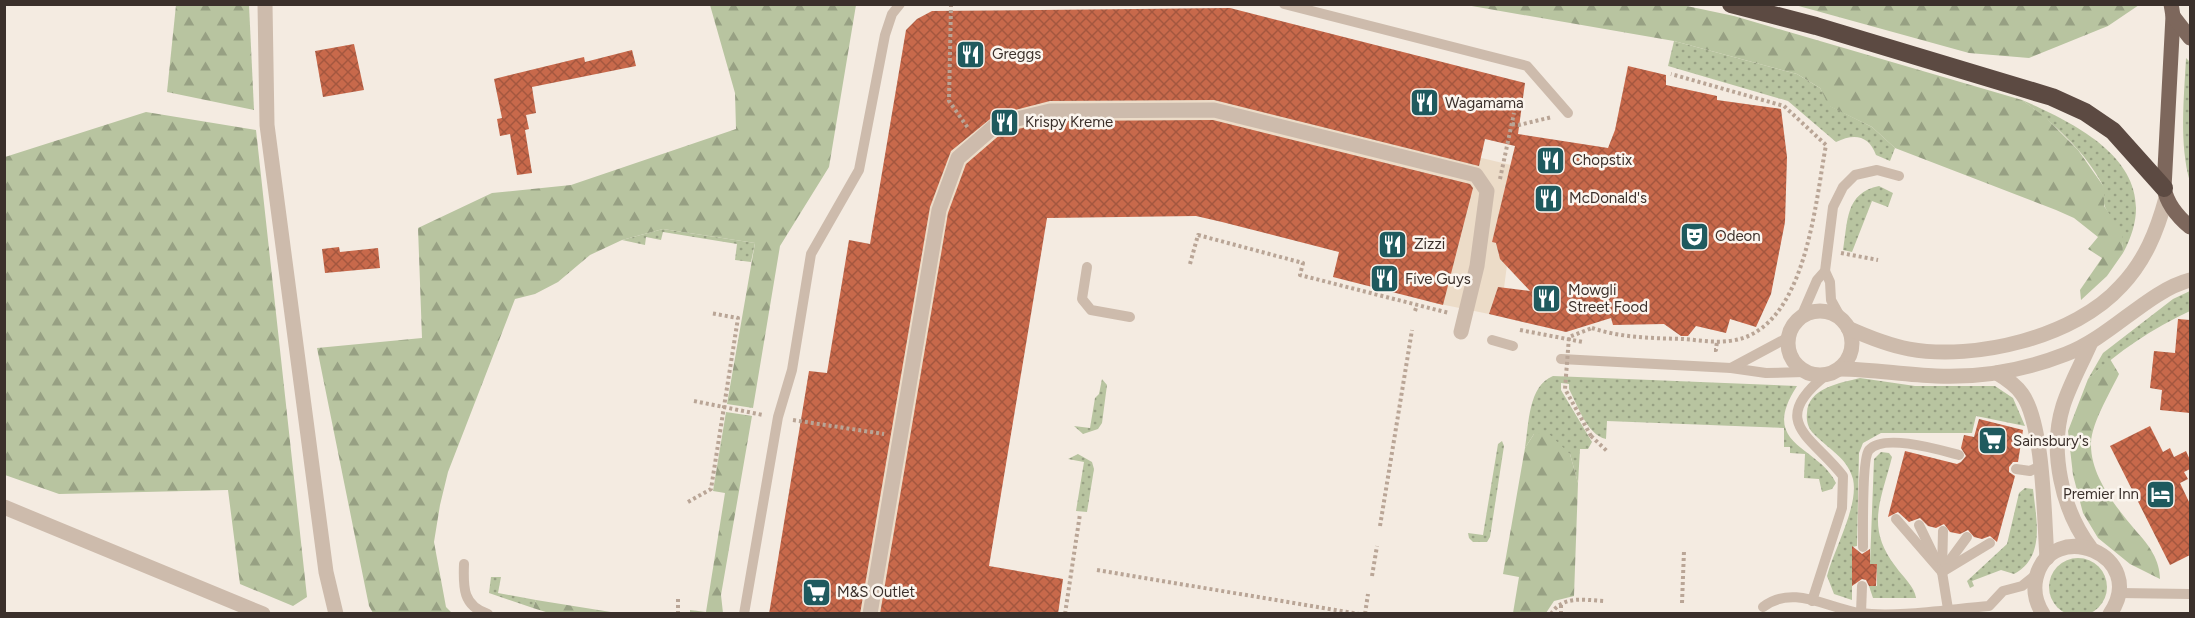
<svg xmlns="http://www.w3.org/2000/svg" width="2195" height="618" font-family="Figtree,sans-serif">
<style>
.grass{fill:url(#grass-dots)}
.forest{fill:url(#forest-firs)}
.plaza{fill:#ecdcc8}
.building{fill:url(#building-cross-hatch)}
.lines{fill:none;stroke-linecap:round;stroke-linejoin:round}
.path{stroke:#b9a596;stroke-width:4;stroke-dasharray:3 3;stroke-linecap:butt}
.lane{stroke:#cdbbac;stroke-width:10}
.street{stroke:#cdbbac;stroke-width:15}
.primary{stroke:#7d675c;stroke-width:15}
.highway{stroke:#5c4a42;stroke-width:18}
.path-bridge{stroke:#b9a596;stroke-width:4;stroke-dasharray:3 3;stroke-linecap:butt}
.labels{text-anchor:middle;stroke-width:5;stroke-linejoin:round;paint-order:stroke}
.poi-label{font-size:15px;fill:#3b302b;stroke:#fbf5ee;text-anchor:start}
</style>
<defs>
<pattern id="grass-dots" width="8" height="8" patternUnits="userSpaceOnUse" patternTransform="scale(1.5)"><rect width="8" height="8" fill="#b8c4a0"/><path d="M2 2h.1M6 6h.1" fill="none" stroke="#97a083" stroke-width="1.8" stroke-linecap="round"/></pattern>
<pattern id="forest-firs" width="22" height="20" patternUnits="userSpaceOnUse" patternTransform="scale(1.5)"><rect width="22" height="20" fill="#b8c4a0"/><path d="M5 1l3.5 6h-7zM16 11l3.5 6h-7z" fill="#97a083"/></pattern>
<pattern id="building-cross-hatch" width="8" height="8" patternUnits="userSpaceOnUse" patternTransform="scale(1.5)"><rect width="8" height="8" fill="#c8694b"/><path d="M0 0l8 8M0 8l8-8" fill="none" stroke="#a4573f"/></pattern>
</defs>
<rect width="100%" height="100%" fill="#f4ebe1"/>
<g class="grass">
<path d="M1674,41L1797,74L1820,88L1830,106L1872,127L1895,148L1890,161L1876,155C1869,135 1854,133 1836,142L1788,101L1668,66Z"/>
<path d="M2186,58L2190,62V182C2179,144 2184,98 2186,58Z"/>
<path d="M2022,100C2087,128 2168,171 2123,253C2122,223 2116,230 2105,207C2102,200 2106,191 2102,184C2084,150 2053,123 2022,100Z"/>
<path d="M1879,186L1893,193L1888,207L1872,201L1852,252L1843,250C1848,221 1845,193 1879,186Z"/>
<path d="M663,229L755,243L751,262L735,260L737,244L663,232L661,240L646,237L645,245L622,240Z"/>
<path d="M2190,291V311C2153,328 2118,352 2088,379L2103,353L2173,299Z"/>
<path d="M1553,376L1797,386C1758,446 1818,445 1836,483L1832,489L1822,492L1819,479L1804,478L1805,454L1790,453V447H1784V428L1607,421L1606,439C1587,435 1577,404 1569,389V384L1561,383V390L1592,442L1588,449H1580L1578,483L1570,454L1534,434L1525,448C1529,424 1528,386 1553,376Z"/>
<path d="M1860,378L1915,386H1995L2013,398L2025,426L1976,416L1972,433H1881L1863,443L1859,453L1857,546L1852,547V600L1834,594L1827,576C1834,549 1859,506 1853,479C1847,457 1828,449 1814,434C1808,429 1806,420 1807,413C1808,388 1840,383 1860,378Z"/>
<path d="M1102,379L1107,385L1102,423L1098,429L1083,434L1074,426L1090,428L1095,398L1099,394Z"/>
<path d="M1502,441L1504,446L1490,537L1487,542H1473L1469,538L1468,533L1483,535L1498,444Z"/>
<path d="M1881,452L1889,453L1892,457C1881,501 1865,527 1896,567C1902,576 1915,587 1916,598H1873L1869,586H1877V565L1870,564L1874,459Z"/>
<path d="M1078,454L1092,462L1094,469L1087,512L1076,511L1084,462L1068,459Z"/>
<path d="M2025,488L2033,489C2036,519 2046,557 2014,574L2001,570L1972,581L1974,586L1970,588L1967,581L2007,544L2019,493Z"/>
<circle cx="2078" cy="587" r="29"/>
<path d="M491,577H501L498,593L536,600L533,608L489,593Z"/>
</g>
<g class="forest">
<path d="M176,5H249L254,110L167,92Z"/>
<path d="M710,5H856L829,167L780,246L753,408L727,404L755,243L663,229L622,240L590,255L558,282L535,294L515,299L448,472L440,505L434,542L446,607L452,613H373L369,606L317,348L422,338L418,228L492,193L571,185L736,129L735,93Z"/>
<path d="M1466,5H1682L1734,16L2022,100L2045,117L2078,150L2104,187V206L2122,232L2123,253L2107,276L2081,300L2080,290L2102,258L2088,249L2098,237L2074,218L2056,210L1895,148L1872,127L1829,106L1820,88L1797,74L1674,41Z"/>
<path d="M1795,5H2139L2108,26L2029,58L1969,53Z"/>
<path d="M146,112L256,130L307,597L293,606L240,584L228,490L59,494L5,475V157Z"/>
<path d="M2110,359L2119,374C2110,393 2092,422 2091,443C2090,476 2116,507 2136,531C2149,545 2160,560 2160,579L2130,564L2098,538L2083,513L2073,475L2068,431L2088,379Z"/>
<path d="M726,412L752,416L721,595L723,613H690V610L706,612L725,493L713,491Z"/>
<path d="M1547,432L1570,454L1578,483L1574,596L1554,601L1546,613H1513L1519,577L1503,574L1525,448L1534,434Z"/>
<path d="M536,600L617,613H549L533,608Z"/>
</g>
<path class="plaza" d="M1209,93L1511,165L1492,242L1498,244V254L1507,265L1504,288L1498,287L1489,314L1430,302L1456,200L1069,128L888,613L855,614L939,107Z"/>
<g class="building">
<path d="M1230,8L1525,83L1518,134L1608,148L1615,130L1628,66L1666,75V85L1717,96V100L1781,109L1787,157L1785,222L1771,294L1756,327L1730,319L1726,333L1696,326L1688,336H1681L1664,324L1613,325L1611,318L1566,332L1489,314L1498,287L1530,291L1500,259L1496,243L1492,242L1515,146L1485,139L1479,166L1214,100L1050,101L995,115L951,151L930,207L860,614H769L809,371L827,373L849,240L870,244L906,30L917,19L932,11Z"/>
<path d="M354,44L364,90L323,97L315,51Z"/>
<path d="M632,50L636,66L532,87L536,113L526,115L529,129L525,130L532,173L517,175L510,134L500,136L497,119L502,118L494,79L584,57L585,62Z"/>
<path d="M1213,120L1470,184L1473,188L1443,305L1333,277L1339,252L1222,222L1196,216L1047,218L989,566L1063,579L1058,614H880L948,213L966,164L1002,133L1051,121Z"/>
<path d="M339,247L340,252L378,248L380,268L325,273L322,249Z"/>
<path d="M2178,319L2190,320V413L2160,410L2162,390L2150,388L2154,351L2175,353Z"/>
<path d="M1979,419L2023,430L2018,462H2013L2009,467V472L2015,476L1997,542L1990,536L1982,539L1974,537L1968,530L1960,534L1950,532L1944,524L1936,528L1928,526L1920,518L1909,522L1898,512L1888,517L1905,451L1957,464L1961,462L1966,456L1961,448L1964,435L1974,437Z"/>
<path d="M2150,426L2163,452L2170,448L2174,457L2186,451L2190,460V469L2184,472L2188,479L2180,483L2190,504V555L2170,565L2110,446Z"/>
<path d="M1852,546L1862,554L1870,549V564H1877L1876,586H1869L1866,580L1862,579L1852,586Z"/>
</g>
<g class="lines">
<g class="path">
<path d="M951,4L949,101L968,128"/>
<path d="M1512,124L1519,125L1552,117"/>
<path d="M1500,179L1514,113"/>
<path d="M1841,253L1878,260"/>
<path d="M1190,264L1198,235L1303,263L1300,275L1449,313"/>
<path d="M1415,311L1417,305"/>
<path d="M1592,328C1622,338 1652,338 1683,339C1698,340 1714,343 1729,341C1806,333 1815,203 1826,145L1784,106L1671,74"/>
<path d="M1520,330L1583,342"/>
<path d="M1714,350H1716L1717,341"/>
<path d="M694,401L763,415"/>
<path d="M793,420L884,434"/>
<path d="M1591,436L1608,452"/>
<path d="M688,502L711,489L738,318L710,313"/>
<path d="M1380,526L1412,330"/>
<path d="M1097,570L1359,614"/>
<path d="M1372,576L1377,546"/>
<path d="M1682,603L1684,551"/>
<path d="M678,614V597"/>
<path d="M1065,614L1080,514"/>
<path d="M1365,614L1368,594"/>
<path d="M1551,614C1563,595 1584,600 1604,601"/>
<path d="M1561,614V603"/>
</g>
<g class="lane">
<path d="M1284,4L1527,66L1568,113"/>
<path d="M1087,267L1082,299L1091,310L1130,317"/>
<path d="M1825,271L1830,282L1831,300L1842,320"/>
<path d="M1801,317L1817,280L1825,271L1833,207L1843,187L1855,175L1877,170L1899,176"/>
<path d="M1492,340L1513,346"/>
<path d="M1561,359L1731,368L1766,373L1804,372"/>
<path d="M1731,368L1787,338"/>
<path d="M2016,469L2030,471L2040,466"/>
<path d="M1896,519L1942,572"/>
<path d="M1919,525L1935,558"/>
<path d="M1943,531L1942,572L1948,609"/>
<path d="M1863,547C1863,531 1862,458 1869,450C1884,433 1940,450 1959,455"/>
<path d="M464,564C463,588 463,606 488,614"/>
<path d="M1945,567L1967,537"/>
<path d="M1942,572L1990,543"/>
<path d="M2119,593L2190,594"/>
<path d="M1812,601L1842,508L1843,476C1813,437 1767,422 1825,376"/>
<path d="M1763,607C1793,584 1827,608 1860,613C1896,618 1951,609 1989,606L2003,591L2022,586L2037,574"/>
<path d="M1861,613L1862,586"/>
<path d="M744,614L778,417L792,370L811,254L859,170L885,35L892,14L900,4"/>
</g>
<g class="street">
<path d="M265,4L267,125L326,572L336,614"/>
<circle cx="1820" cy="343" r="32"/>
<path d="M1848,328C1868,337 1888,345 1909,349C1975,361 2075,337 2121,286C2145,261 2157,231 2166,198"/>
<path d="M1840,369C1872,369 1904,375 1936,376C1979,378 2025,370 2066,354C2111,337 2148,291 2190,280"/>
<path d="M1997,373C2007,379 2016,385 2022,394C2044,424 2044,519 2047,558"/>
<path d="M4,507L263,614"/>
<path d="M2090,547C2062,510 2049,451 2063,406C2070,384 2082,363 2091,342"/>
<path d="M870,614L939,210L958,158L997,124L1050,111L1214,110L1476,175L1487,191L1477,266L1461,332"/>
<path d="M2043,614C2036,603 2033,591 2036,578C2051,516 2150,555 2110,614"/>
</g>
<g class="primary">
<path d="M2171,4L2173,16L2164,188C2167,204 2178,217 2190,227"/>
<path d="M2173,16L2190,38"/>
</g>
<path class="highway" d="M1731,4L1816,26L2052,97L2085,112L2113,131L2164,188"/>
<path class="path-bridge" d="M1591,436L1565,389L1569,337L1592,328"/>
</g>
<defs>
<symbol id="restaurant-square" viewBox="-11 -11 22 22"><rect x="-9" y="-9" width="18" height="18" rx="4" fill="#1f5a5e" stroke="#fbf5ee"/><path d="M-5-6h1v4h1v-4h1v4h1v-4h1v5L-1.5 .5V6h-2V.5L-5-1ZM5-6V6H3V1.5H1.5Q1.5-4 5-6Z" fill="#fff"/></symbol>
<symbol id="theatre-square" viewBox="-11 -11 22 22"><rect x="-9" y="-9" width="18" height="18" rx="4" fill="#1f5a5e" stroke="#fbf5ee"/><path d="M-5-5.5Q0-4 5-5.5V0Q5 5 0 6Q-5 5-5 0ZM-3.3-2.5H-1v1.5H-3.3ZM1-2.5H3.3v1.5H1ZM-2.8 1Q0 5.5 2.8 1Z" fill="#fff"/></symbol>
<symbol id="supermarket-square" viewBox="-11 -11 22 22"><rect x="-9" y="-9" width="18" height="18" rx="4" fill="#1f5a5e" stroke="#fbf5ee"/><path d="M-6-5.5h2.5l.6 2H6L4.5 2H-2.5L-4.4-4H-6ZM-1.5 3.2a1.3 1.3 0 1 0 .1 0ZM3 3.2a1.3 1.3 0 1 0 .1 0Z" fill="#fff"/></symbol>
<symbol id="hotel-square" viewBox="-11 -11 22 22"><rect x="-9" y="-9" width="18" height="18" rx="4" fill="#1f5a5e" stroke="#fbf5ee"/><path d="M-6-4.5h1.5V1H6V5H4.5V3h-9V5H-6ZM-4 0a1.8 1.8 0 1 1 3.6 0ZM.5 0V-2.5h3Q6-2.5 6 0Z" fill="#fff"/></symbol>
</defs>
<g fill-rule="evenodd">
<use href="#restaurant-square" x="954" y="38" width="33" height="33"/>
<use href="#restaurant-square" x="1408" y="86" width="33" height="33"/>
<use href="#restaurant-square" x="988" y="106" width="33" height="33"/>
<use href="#restaurant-square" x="1534" y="144" width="33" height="33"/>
<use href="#restaurant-square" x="1532" y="182" width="33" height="33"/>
<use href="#theatre-square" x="1678" y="220" width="33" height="33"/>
<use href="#restaurant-square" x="1376" y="228" width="33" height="33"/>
<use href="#restaurant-square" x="1368" y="262" width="33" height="33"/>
<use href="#restaurant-square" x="1530" y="282" width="33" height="33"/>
<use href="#supermarket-square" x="1976" y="424" width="33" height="33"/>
<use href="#hotel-square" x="2144" y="478" width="33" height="33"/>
<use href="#supermarket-square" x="800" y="576" width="33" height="33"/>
</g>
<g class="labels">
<g class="poi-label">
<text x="992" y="59">Greggs</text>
<text x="1445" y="108">Wagamama</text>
<text x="1025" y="127">Krispy Kreme</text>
<text x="1572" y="165">Chopstix</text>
<text x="1569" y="203">McDonald's</text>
<text x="1715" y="241">Odeon</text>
<text x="1414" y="249">Zizzi</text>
<text x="1405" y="284">Five Guys</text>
<text x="1568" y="295">Mowgli<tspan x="1568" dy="17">Street Food</tspan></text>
<text x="2013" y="446">Sainsbury's</text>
<text x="2139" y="499" text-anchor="end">Premier Inn</text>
<text x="837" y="597">M&amp;S Outlet</text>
</g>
</g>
<rect width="2195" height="618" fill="none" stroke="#3b302b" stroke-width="12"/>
</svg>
